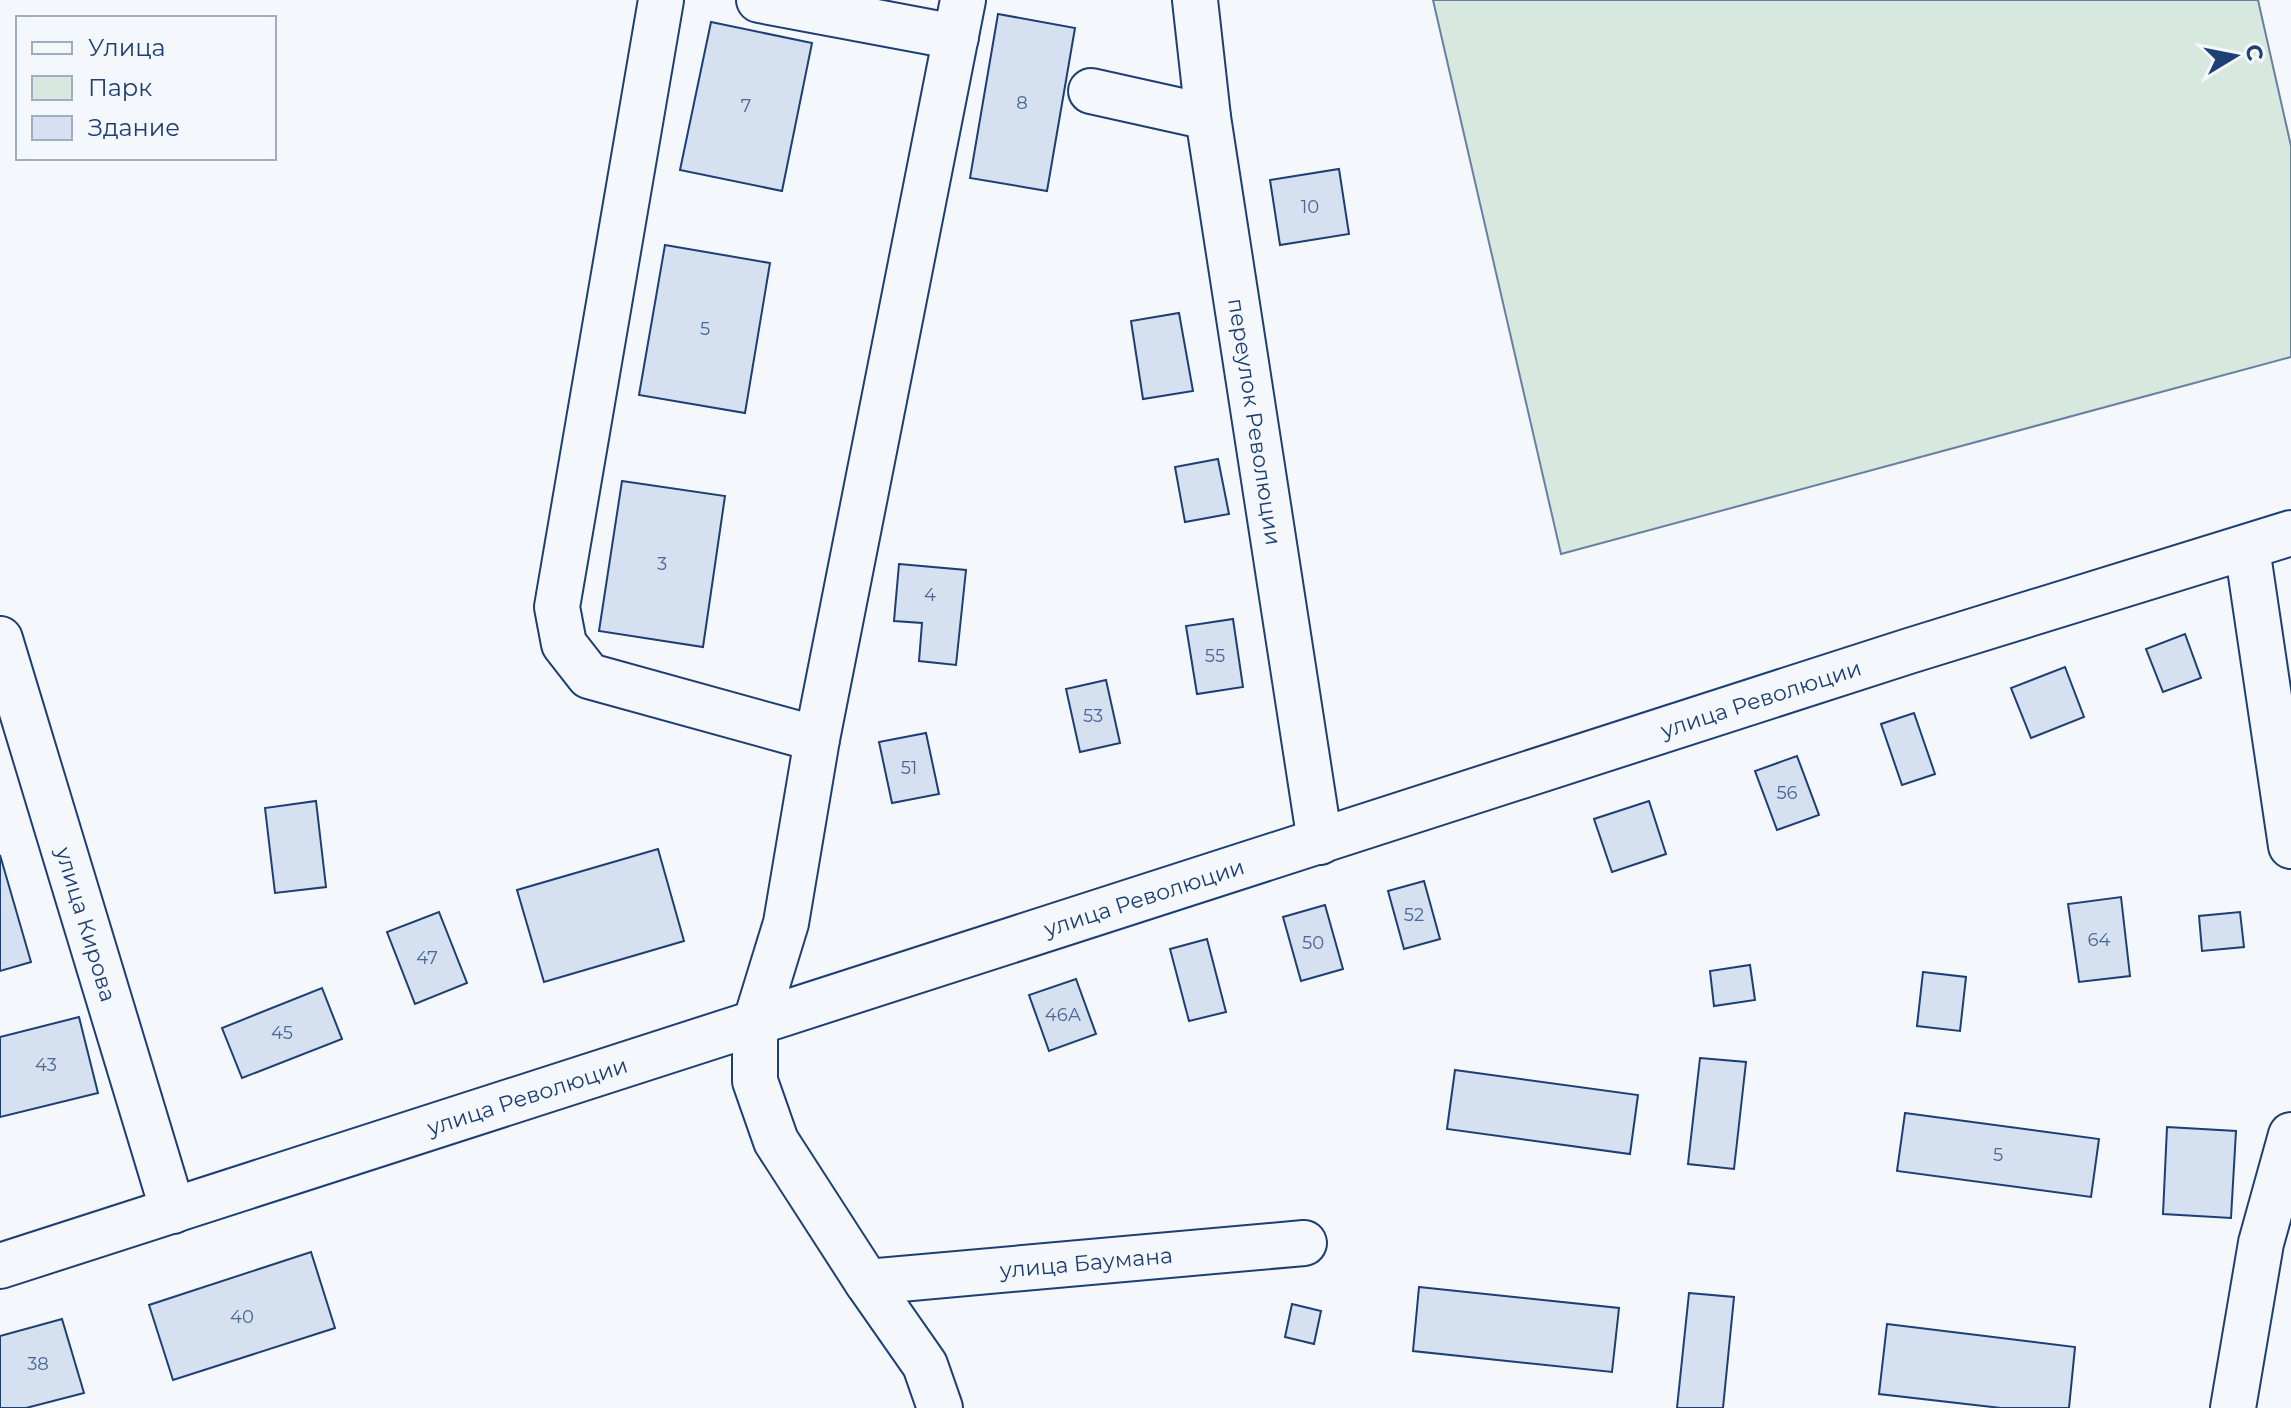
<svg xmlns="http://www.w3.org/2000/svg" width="2291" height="1408" font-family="Montserrat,sans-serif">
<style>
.green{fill:#d7e8df;stroke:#687fa3;stroke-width:2}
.building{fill:#d5e0f0;stroke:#1d3f73;stroke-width:2}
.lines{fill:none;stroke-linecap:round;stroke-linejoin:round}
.minor-casing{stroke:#1d3f73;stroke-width:48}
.minor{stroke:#f4f7fb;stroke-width:44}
.labels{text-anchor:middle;stroke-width:6;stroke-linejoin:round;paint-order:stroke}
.number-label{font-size:18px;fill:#4b6792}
.street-label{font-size:22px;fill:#1d3f73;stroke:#f4f7fb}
</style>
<rect width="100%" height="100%" fill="#f4f7fb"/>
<path class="green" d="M1433,0H2258L2291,146V357L1561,554Z"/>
<g class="building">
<path d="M998,14L1075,28L1047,191L970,178Z"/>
<path d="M711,22L812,43L782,191L680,170Z"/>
<path d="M1339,169L1349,234L1280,245L1270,180Z"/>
<path d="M665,245L770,263L745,413L639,395Z"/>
<path d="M1179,313L1193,391L1143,399L1131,321Z"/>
<path d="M1218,459L1229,514L1185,522L1175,467Z"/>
<path d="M622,481L725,496L703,647L599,631Z"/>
<path d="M899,564L966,570L956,665L919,661L922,623L894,621Z"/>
<path d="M1233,619L1243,687L1197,694L1186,626Z"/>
<path d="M2185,634L2201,678L2163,692L2146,649Z"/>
<path d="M2065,667L2084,717L2031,738L2011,688Z"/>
<path d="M1106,680L1120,743L1080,752L1066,689Z"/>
<path d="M1914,713L1935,774L1902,785L1881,724Z"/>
<path d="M926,733L939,794L892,803L879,742Z"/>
<path d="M1797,756L1819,815L1777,830L1755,771Z"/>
<path d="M316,801L326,887L275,893L265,808Z"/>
<path d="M1649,801L1666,854L1612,872L1594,819Z"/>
<path d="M658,849L684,941L544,982L517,890Z"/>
<path d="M0,855L31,962L0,971Z"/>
<path d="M1424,881L1440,939L1404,949L1388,891Z"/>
<path d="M2121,897L2130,976L2079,982L2068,904Z"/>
<path d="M1325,905L1343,969L1301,981L1283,917Z"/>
<path d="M439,912L467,983L415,1004L387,932Z"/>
<path d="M2240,912L2244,947L2202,951L2199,916Z"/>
<path d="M1207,939L1226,1012L1189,1021L1170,949Z"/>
<path d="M1750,965L1755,1000L1714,1006L1710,971Z"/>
<path d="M1923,972L1966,977L1960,1031L1917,1026Z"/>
<path d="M1076,979L1096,1034L1049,1051L1029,995Z"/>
<path d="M322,988L342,1039L242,1078L222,1028Z"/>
<path d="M79,1017L98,1093L0,1117V1037Z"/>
<path d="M1700,1058L1746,1062L1734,1169L1688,1164Z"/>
<path d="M1455,1070L1638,1095L1630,1154L1447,1129Z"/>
<path d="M1905,1113L2099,1139L2091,1197L1897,1171Z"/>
<path d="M2167,1127L2236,1131L2231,1218L2163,1214Z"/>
<path d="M311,1252L335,1328L173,1380L149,1305Z"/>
<path d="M1419,1287L1619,1308L1612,1372L1413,1351Z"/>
<path d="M1689,1293L1734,1297L1723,1408H1677Z"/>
<path d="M1292,1304L1321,1311L1314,1344L1285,1337Z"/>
<path d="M62,1319L84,1393L26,1408H0V1336Z"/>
<path d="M1887,1324L2075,1347L2069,1408H2001L1879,1394Z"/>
</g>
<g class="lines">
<defs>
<g id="minor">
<path d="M661,0L557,607L564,644L589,676L817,739"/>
<path d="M759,0L956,37"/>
<path id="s1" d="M1195,0L1208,117L1320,842"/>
<path d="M1091,91L1208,117"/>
<path d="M2247,548L2291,846"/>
<path id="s2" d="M0,639L173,1211"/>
<path id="s3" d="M0,1266L1909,651L2291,533"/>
<path id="s4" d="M867,1282L1304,1243"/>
<path d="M940,1408L925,1365L867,1282L776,1141L755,1081V1024L786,923L817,739L963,0"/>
<path d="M2233,1408L2261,1243L2291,1135"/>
</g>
</defs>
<use href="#minor" class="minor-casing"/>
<use href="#minor" class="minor"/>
</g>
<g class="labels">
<g class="number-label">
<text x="1022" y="109">8</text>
<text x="746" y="112">7</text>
<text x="1310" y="213">10</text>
<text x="705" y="335">5</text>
<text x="662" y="570">3</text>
<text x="930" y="601">4</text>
<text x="1215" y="662">55</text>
<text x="1093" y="722">53</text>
<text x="909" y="774">51</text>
<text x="1787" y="799">56</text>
<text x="1414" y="921">52</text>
<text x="2099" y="946">64</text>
<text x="1313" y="949">50</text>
<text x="427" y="964">47</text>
<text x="1063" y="1021">46А</text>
<text x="282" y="1039">45</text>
<text x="46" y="1071">43</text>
<text x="1998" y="1161">5</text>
<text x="242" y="1323">40</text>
<text x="38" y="1370">38</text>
</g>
<g class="street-label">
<text dy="8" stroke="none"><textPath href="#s1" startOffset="426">переулок Революции</textPath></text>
<text dy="8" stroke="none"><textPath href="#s3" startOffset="1850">улица Революции</textPath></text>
<text dy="8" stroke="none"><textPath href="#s3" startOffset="1202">улица Революции</textPath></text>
<text dy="8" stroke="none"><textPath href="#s2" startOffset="298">улица Кирова</textPath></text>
<text dy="8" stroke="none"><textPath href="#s3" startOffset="554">улица Революции</textPath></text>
<text dy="8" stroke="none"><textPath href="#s4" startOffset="220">улица Баумана</textPath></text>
</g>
</g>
<rect x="16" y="16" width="260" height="144" fill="#f4f7fb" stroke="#9eadc5" stroke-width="2"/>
<rect x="32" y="42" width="40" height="12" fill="#f4f7fb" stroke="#9eadc5" stroke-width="2"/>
<text x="88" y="56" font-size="24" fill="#1d3f73">Улица</text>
<rect x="32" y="76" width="40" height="24" fill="#d7e8df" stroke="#9eadc5" stroke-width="2"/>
<text x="88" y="96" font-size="24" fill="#1d3f73">Парк</text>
<rect x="32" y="116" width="40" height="24" fill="#d5e0f0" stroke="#9eadc5" stroke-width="2"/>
<text x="88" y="136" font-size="24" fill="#1d3f73">Здание</text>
<g transform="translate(2235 56) rotate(80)" stroke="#f4f7fb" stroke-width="6" paint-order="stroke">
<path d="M0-6L14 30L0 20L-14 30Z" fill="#1d3f73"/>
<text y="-12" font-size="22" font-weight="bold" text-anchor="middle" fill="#1d3f73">С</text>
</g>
</svg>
